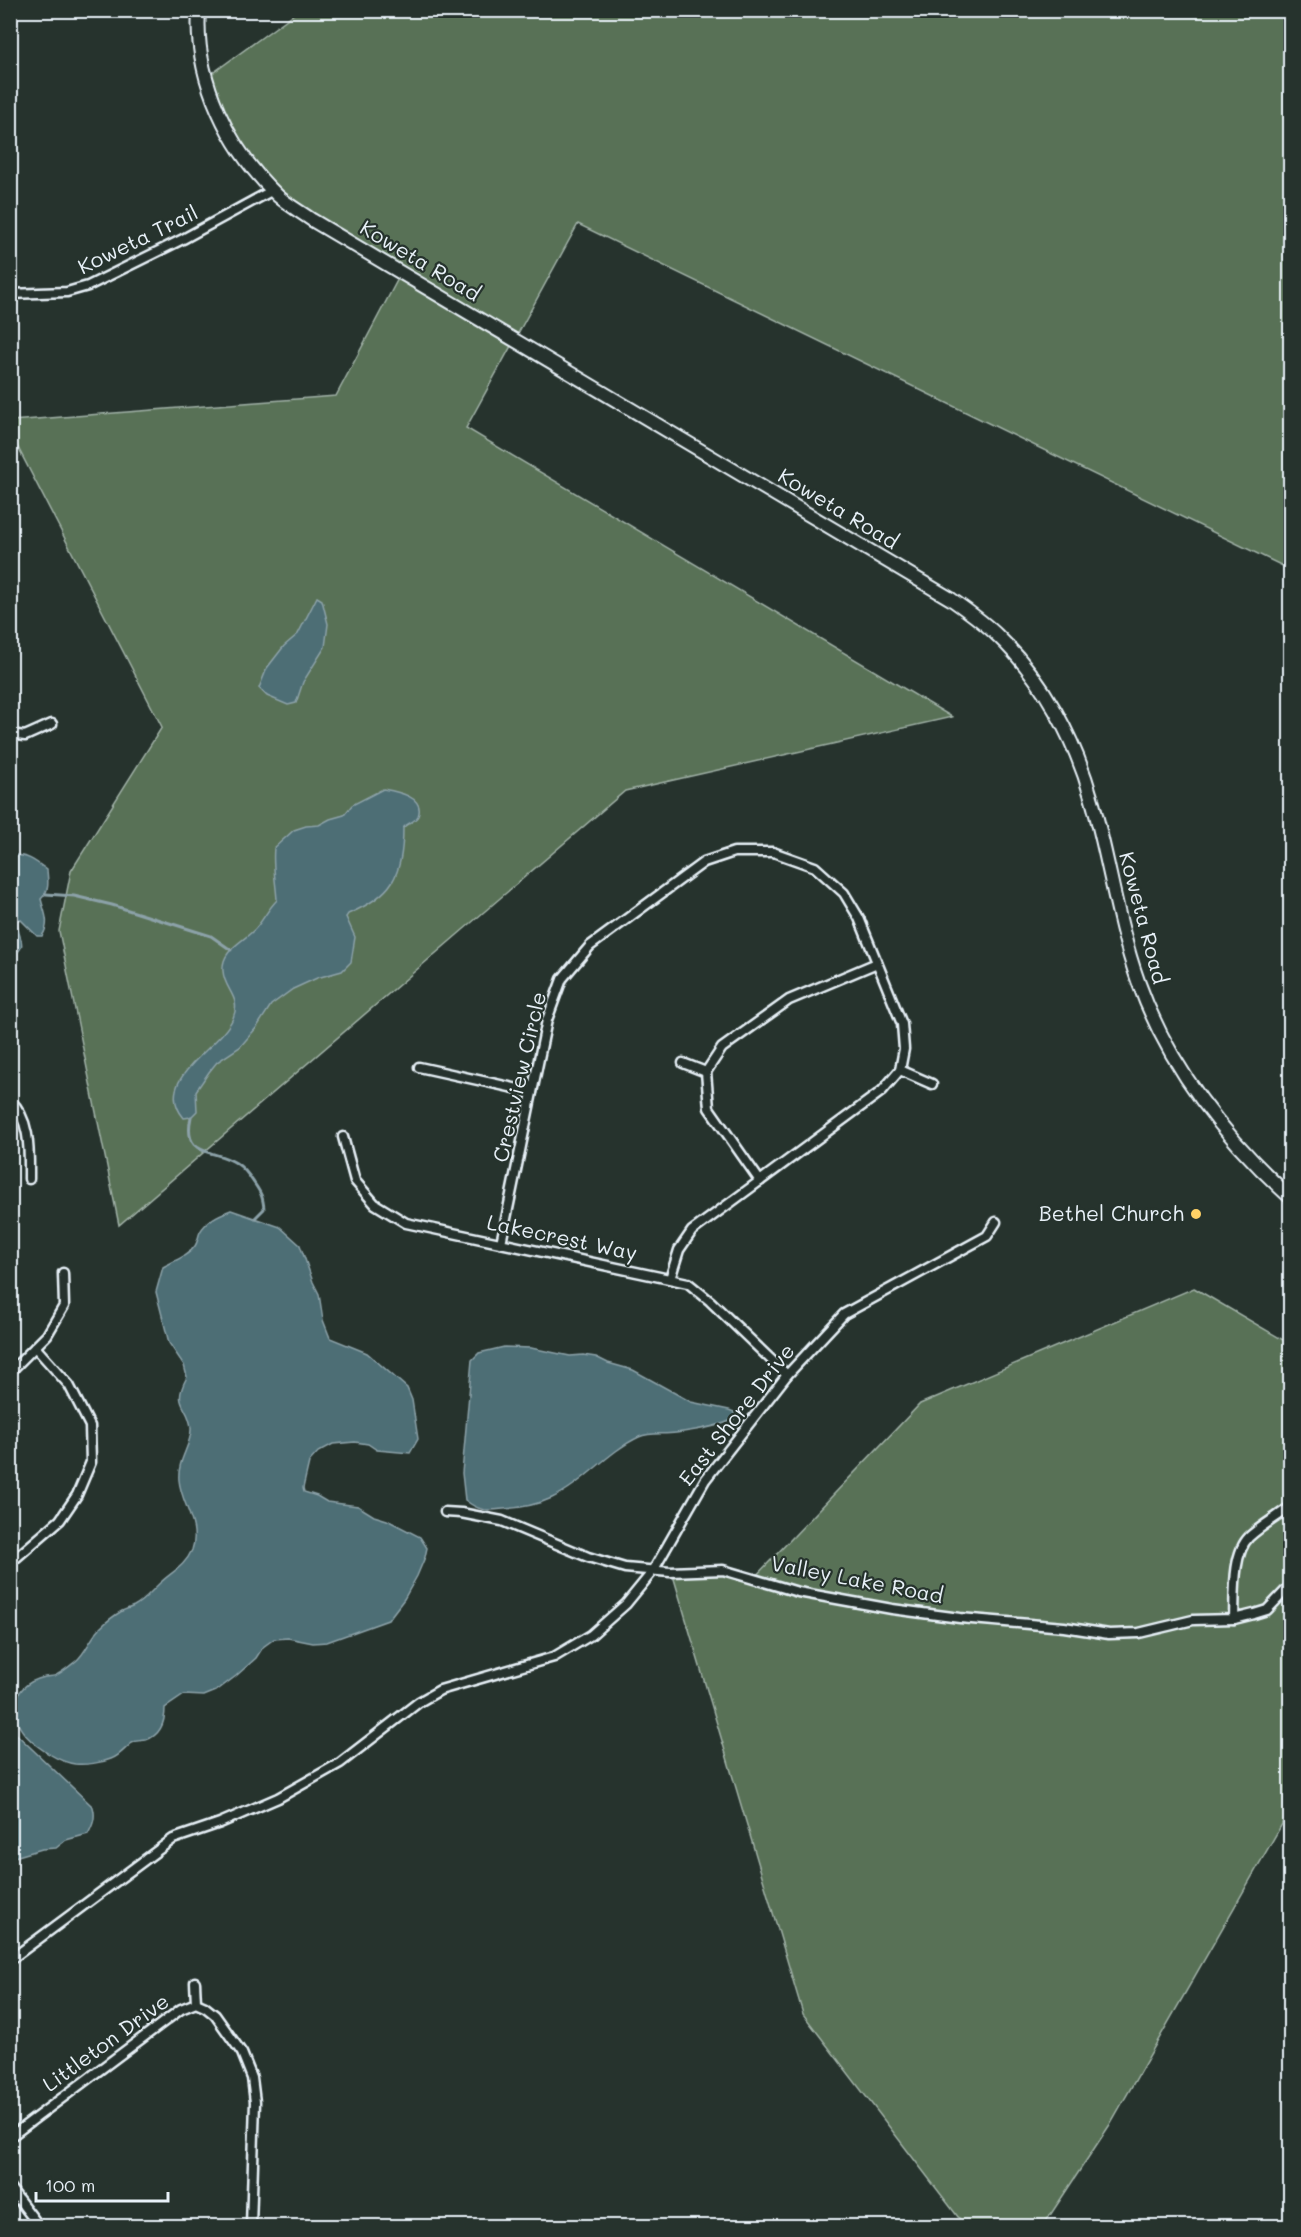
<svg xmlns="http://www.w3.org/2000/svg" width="1301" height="2237" font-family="Mali,sans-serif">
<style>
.green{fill:#597156;stroke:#a0b1a7;stroke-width:1.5}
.water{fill:#4e6e75;stroke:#8ca2a9;stroke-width:1.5}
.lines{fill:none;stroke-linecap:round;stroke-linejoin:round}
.stream{stroke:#8ca2a9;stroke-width:3}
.street-casing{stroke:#e8f1f8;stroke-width:13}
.secondary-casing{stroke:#e8f1f8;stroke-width:16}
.street{stroke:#26332d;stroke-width:8}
.secondary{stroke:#26332d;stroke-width:12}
.poi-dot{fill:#ffd166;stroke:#26332d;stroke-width:2}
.labels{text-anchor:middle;stroke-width:4.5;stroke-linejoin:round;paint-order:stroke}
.street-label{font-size:21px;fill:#e8f1f8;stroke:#26332d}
.poi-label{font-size:21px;fill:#e8f1f8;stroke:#26332d;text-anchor:end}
</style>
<rect width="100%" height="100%" fill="#26332d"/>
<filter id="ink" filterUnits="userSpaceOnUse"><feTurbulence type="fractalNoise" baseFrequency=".0167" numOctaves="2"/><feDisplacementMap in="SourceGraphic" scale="12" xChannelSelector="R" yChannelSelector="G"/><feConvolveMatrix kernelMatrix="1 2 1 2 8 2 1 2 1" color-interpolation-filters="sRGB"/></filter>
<g filter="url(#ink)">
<g class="green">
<path d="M298,11H1290V585L1287,568L578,224L466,428L952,717L625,791L119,1225L59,931L71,871L162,727L11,434V421L336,396L402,271L275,193L231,127L210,75Z"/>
<path d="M1194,1288L1290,1344V1810L1109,2126L1043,2226H965L803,2014L672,1572L699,1566L752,1580L920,1404Z"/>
</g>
<g class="water">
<path d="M317,597L322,600L328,624L325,647L303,682L296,703L288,705L267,696L259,688L267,668L284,646L298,634Z"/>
<path d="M383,789C394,791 426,796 418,816C415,822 407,823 403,828C403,875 393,895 348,914L346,917L355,937L351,962L342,971L317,978L293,989L271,1005L257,1027L240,1047L217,1062L209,1072L196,1091L197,1111L191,1117L184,1118C151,1079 220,1049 233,1018C242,997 224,990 223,971C221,950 243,942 255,929C263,920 268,909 277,900C276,883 272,865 274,848L294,830L306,826L319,825L330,819L344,815L352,805Z"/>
<path d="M13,855C28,855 35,861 47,870C48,882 50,890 41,899C44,912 51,923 42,936H37L20,919L17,921C17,939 31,945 11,957L10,856Z"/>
<path d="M231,1210L280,1227L300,1245L313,1282L319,1294L323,1320L330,1338L367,1353L407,1388L412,1400L418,1439L410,1453L377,1450L368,1444L355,1442L333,1444L318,1452L309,1462L303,1488L304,1492L317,1496L327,1502L358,1506L374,1516L387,1520L420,1537L427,1548L425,1557L417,1576L404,1599L388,1620L327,1642L313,1643L288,1638L274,1639L263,1647L256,1658L236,1676L216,1691L204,1696L184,1695L165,1708C165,1722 161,1735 146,1740C141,1741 137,1740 132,1743C125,1748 120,1756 111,1759C101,1763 86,1765 75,1764C53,1761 14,1735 15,1710C15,1691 27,1681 45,1677C50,1676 55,1677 58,1674C64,1671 71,1665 76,1661C86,1653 91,1637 100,1628C106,1622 115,1615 122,1611C126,1609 130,1608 134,1606C145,1600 152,1590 161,1582C173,1571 185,1566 192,1550C201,1525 181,1504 179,1480C177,1460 192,1445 191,1428C189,1404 171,1407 187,1377L184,1365L169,1343L156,1292L163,1267C174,1261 188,1256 195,1246C198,1242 198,1236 200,1232C207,1220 218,1215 231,1210Z"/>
<path d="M504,1347L531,1348L570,1356L583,1355L596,1357L608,1363L633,1370L691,1402L729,1410L734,1412V1419C721,1426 691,1431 676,1433C663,1435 651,1432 639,1437C607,1452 584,1483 552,1498C537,1505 519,1508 503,1509C485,1511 479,1511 465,1500L462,1473L472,1360L479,1353Z"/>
<path d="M10,1728L93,1807C96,1817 93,1825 88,1834L66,1840L56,1848L42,1849L11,1858Z"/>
</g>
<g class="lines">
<g class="stream">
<path d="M46,894L74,896L112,905L211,936L231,950"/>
<path d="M191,1117C182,1158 213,1148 236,1163C244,1168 249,1175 254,1183C261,1193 263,1197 264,1209L255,1218"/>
</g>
<defs>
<g id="street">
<path d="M10,294L67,292L88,286L183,239L273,190"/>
<path d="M10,734L25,736L52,724"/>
<path d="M683,1063L706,1072"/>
<path d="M419,1067L532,1092"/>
<path d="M900,1070L932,1084"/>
<path d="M10,1100C31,1120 29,1152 29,1179"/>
<path d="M343,1137L355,1181L375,1204L406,1223L688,1283L710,1301L787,1375"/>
<path d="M760,1181L709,1108L706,1072L722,1048L789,1000L877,963"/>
<path d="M501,1243L547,1020L562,979L590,946L704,862L734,852H773L815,867L844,893L859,918L902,1024L904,1049L900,1070L882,1091L692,1231L679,1250L670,1279"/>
<path d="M10,1372L47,1335L64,1306L63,1273"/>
<path d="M445,1512L461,1513L502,1521L588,1557L625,1568L670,1572L723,1570L798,1592L892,1609L960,1618L1064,1627L1109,1634L1139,1633L1193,1620L1234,1619L1254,1614L1267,1610L1290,1586"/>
<path d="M10,1563L60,1520L77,1495L91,1462L90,1426L69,1385L35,1347"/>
<path d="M1234,1619C1235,1596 1232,1554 1249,1537C1261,1526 1277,1517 1290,1507"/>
<path d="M10,1960L173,1839L220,1823L278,1798L340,1763L419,1702L440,1690L554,1657L591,1635L626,1604L653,1571L705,1480L787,1375L844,1314L987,1236L996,1222"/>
<path d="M195,1982L196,2003"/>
<path d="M10,2137L181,2009L196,2003L205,2007L215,2015L242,2053L252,2078L255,2102L251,2226"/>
<path d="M10,2188L39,2226"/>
</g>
<path id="secondary" d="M199,10C194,79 229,150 278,196C288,205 301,212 312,220L951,599C968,611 984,622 998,636C1043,679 1075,739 1092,800C1109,859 1117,922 1138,981C1168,1066 1224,1137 1290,1197"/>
</defs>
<use href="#street" class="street-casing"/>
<use href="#secondary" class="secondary-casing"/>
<use href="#street" class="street"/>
<use href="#secondary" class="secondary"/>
</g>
</g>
<circle class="poi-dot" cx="1196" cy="1214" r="6"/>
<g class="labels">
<g class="street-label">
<text transform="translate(138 240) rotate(-26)" y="7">Koweta Trail</text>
<text transform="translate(420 261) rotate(31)" y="7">Koweta Road</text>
<text transform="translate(838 509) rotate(31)" y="7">Koweta Road</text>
<text transform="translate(1143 918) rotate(75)" y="7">Koweta Road</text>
<text transform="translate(520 1077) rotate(-77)" y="7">Crestview Circle</text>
<text transform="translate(562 1238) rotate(12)" y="7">Lakecrest Way</text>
<text transform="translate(737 1415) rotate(-52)" y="7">East Shore Drive</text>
<text transform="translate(857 1580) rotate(11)" y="7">Valley Lake Road</text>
<text transform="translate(106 2043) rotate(-36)" y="7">Littleton Drive</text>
</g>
<g class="poi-label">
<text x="1184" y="1221">Bethel Church</text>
</g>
</g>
<rect width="1301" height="2237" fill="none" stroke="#26332d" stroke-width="36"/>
<rect x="18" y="18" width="1265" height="2201" fill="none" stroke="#e8f1f8" stroke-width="2" filter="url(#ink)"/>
<path d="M36 2192v9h132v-9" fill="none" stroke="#e8f1f8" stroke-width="3"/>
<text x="45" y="2192" font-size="18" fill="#e8f1f8" stroke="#26332d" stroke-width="4.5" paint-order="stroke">100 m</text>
</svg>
